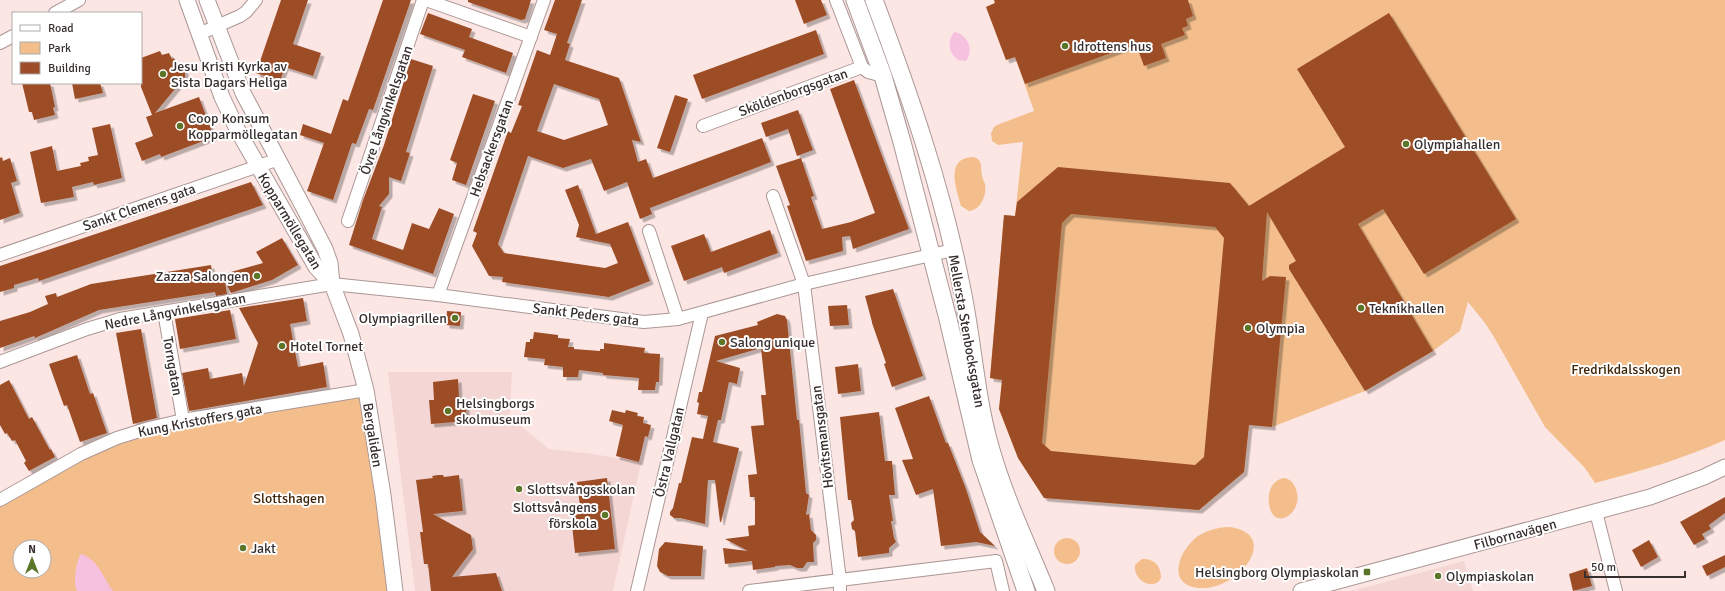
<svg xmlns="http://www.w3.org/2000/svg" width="1725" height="591" font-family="Signika,sans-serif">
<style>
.built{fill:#f4d7d4}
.green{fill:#f3be8c;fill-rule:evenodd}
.water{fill:#f5c1de}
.building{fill:#9d4d27;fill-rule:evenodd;filter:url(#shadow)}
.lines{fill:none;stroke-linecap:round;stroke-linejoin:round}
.minor-casing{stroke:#ab9795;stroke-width:14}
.tertiary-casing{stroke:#ab9795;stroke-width:17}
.secondary-casing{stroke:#ab9795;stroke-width:19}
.minor{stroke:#fff;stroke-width:12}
.tertiary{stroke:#fff;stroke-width:15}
.secondary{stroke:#fff;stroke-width:17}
.poi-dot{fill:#5c7629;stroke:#fff;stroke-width:1.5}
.labels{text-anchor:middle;stroke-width:4;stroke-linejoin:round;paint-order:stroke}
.poi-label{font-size:14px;fill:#372f2e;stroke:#fff;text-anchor:start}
.street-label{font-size:14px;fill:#372f2e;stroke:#fff}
.park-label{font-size:14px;fill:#3e2305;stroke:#fff}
</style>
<defs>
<filter id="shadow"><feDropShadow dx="3.5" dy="3.5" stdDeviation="0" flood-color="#0004"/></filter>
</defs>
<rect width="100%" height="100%" fill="#fce6e4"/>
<g class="built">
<path d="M388,372H512L510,417L549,449L593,454L641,462L613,591H415Z"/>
<path d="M1464,561L1473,591H1351Z"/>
</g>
<g class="green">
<path d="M994,0H1725V440C1683,459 1640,471 1595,483L1585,468L1545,427L1494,337L1485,323L1468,302L1460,331L1433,351L1365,391L1272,427L1249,425L1244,472L1199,510L1044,498L1018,458L999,409L1002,380L990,378L1004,215L1015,216L1023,142L998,145L992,141L991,133L994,127L997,125L1034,111L1015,57L1006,60L986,7L995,3Z"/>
<path d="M973,157C984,160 980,167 982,175C982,178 984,181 985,184C987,195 981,210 969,211L961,206C957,190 944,158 973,157Z"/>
<path d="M366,390L395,591H0V498L117,438ZM20,547H44V571H20Z"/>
<path d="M1284,478C1290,479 1293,482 1295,487C1307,512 1273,534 1269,504C1267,492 1272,480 1284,478Z"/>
<path d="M1230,527C1282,535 1238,590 1201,588C1165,586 1178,551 1198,536C1208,530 1219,527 1230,527Z"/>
<circle cx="1067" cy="551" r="13"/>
<path d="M1142,559C1154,558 1161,566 1161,578C1155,591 1133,582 1135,565Z"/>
</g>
<g class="water">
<path d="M954,32C968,34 974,50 966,61L958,60C948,52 947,42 954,32Z"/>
<path d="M81,554C99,560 103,578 113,591H77C73,584 76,560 81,554Z"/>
</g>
<g class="building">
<path d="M281,0H308L293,44L321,53L313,76L285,67L280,81L256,73Z"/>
<path d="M383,0H411L373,110L369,109L356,144L352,143L333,200L307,191L324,143L300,135L303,124L331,134L343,99L348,101Z"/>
<path d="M468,0H531L525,19L521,20L468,2Z"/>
<path d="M555,0H582L567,43L570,44L565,60L619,78L641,142L632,140L638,162L646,159L653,178L762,138L771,162L650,208L652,214L640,219L627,182L604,191L591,159L563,168L528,156L498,244L504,253L605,268L618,263L610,244L576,237L579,225L565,190L578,185L596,234L628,222L650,281L609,297L502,282L503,277L489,276L472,246L477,233L473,231L508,131L511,133L522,106L518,105L537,50L550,55L557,34L544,30ZM554,84L599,99L608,125L564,140L537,131Z"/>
<path d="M795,0H821L827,15L804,24Z"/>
<path d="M994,0H1188L1193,16L1186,19L1188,26L1182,28L1185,35L1161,44L1166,58L1144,66L1136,44L1025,84L1015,57L1006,60L986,7L995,3Z"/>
<path d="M428,13L472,29L469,37L513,53L506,73L462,57L465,50L420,34Z"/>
<path d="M1389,13L1516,219L1424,274L1383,209L1358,224L1433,351L1365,391L1289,269V265L1296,261L1267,212L1262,281L1270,276L1286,277L1272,427L1249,425L1244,472L1199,510L1044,498L1018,458L999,409L1002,380L990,378L1004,215L1015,216L1017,202L1058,167L1230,183L1249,206L1345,147L1297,69ZM1071,214L1215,227L1224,238L1204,457L1195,465L1051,451L1042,443L1062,223Z"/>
<path d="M816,30L824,54L702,99L693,75Z"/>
<path d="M160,51L162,55L169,53L172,59L174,58L176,62H178L180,66H183L185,71V77L155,113L199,97L214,137L161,157L160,154L142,161L135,143L153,136L146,117L152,115L141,87V58Z"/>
<path d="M411,59L433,66L406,152L410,153L401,181L389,177V194L379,206L382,207L372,239L403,250L412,223L429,229L439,208L454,214L433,274L349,245L363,200L384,145Z"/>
<path d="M854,80L909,229L853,249L850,236L842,237L843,251L806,261L787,206L790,205L776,166L801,158L814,196L811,197L822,229L851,222L875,213L830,89Z"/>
<path d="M22,83H50L55,107L53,108L55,115L34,120L32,112H29Z"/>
<path d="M72,83H100L103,93L75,99Z"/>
<path d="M473,94L495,101L466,185L452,180L457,163L450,160Z"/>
<path d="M675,95L688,99L670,152L657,148Z"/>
<path d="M798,110L813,150L797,156L788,129L766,137L761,123Z"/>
<path d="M110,124L122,178L94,185L93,182L72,187L74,197L41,203L30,152L52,146L57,171L81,166L80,163L89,161L88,157L98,155L92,128Z"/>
<path d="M2,157L3,161L10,158L17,181L11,183L20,213L0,220V158Z"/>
<path d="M251,182L263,205L39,281L38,278L14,285V288L0,292V266Z"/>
<path d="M770,230L778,253L724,273L722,267L684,281L671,246L704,234L711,252Z"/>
<path d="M282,238L298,265L272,280L231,293L225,282L227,294L216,296L215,292L99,310L35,338L34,336L0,348V321L30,312L48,304L45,296L56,293L57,297L91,284L211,265L213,277L263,263L256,252Z"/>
<path d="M893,289L923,376L892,387L884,364L886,363L872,323V322L865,296Z"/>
<path d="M303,298L307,321L290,324L298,367L323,362L327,387L189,411L182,373L208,368L210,379L242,373L244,386L258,343L239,308Z"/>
<path d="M847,305L849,325L830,326L828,306Z"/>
<path d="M230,310L236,339L180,349L175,319Z"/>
<path d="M447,311L461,312L460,326L446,325Z"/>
<path d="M777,314L785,316L787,320L797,420H799L806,493L809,495L806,515L809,514L811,530L816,535V540L813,543L814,562H807L803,568H797L790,565L775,566V567L753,570L752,561L725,564L723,548L748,551L725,539L749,536L748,526L755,525V497H750L748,475L757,474L751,426L764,425L761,395H766L761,348L716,361L740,368L737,384L729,382L721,420H718L713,442L739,448L721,522H720L715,480H708L705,524L680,518H674L670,515V512L673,508L679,483H681L692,437L703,439L708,416L697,414L699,403L697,402L699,392H702L715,336L758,325L757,322Z"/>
<path d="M141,329L157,418L133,424L116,333Z"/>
<path d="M534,332L558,335V338L570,339L568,347H574V349L600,351V349H604V343L645,348L644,353L660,354L659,382H656L655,390H638L639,378L603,375V373L579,370L578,377H563V367L544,365L545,359L524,357L526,342H530V339H533Z"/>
<path d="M77,355L90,394L93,393L107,433L80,442L67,405L64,406L49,364Z"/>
<path d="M858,364L861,391L838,394L835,367Z"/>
<path d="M458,379L459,398L465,397L467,421L431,424L429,400H434L433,382Z"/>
<path d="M9,380L29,419L32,417L50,450L51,449L55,457L29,471L24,463L26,461L15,440L12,441L7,433L5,434L0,425V385Z"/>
<path d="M929,396L946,443H948L966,489L980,532L995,546L976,542L941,546L933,489L916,495L902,460L913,459L895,408Z"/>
<path d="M612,410L625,413L626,410L638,413L637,416L644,417L643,423L651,425L648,437L645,436L639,462L616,456L623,425L609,421Z"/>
<path d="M879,412L885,461H892L895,495H889L893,521H891L894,538L896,542L889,548V553L858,557L855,531L852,529L851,523L854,520L851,500H848L840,417Z"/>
<path d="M438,475H443L444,477L459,475L463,511L433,514L471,535L473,549L452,577L496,573L502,591H431L428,564H424L420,532H423L416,480L433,478L432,476Z"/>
<path d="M607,478L615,549L575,553L571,515L581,514L577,482Z"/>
<path d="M1725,497V513L1709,525L1711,529L1702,534L1705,539L1694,545L1680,522Z"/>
<path d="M1649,540L1658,557L1641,567L1632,550Z"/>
<path d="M665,542L703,546L701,576H668L660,572L657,566L659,549Z"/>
<path d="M1725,555V567L1707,576L1702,566Z"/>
<path d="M1587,568L1592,586L1573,591L1569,574Z"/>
</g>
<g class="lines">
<defs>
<g id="minor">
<path d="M426,0L531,37"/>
<path d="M836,0L862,67L868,72L883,76"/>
<path d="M55,13L79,0"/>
<path d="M199,34L240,16L246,12L256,0"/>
<path d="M0,43L13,36"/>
<path d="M703,126L862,67"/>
<path d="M773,196L804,284L840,580V591"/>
<path d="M348,221L423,0"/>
<path d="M649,231L678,319"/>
<path d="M0,255L279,159"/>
<path d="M438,295L544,0"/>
<path d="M164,312L183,420"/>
<path d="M0,362L87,329L120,319L332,284L438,295L644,322L678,319L804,284L953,250"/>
<path d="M0,500L81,454L117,438L149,428L183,420L366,390"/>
<path d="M1596,512L1616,591"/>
<path d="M637,591L702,313"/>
<path d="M749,591L996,561L1003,591"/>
</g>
<g id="tertiary">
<path d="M187,0L222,97L238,131L316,267L332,284"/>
<path d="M207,0L243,93L307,214L325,249L330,263L332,284L351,334L366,390L383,495L395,591"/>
<path d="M1301,591L1650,497L1704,477L1725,467"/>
</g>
<g id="secondary">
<path d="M855,0L883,76L902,142L948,319L981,460L1026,591"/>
<path d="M874,0C909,93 942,188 961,285C973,340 975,396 991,450C1005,499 1027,544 1046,591"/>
</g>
</defs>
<use href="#minor" class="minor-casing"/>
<use href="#tertiary" class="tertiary-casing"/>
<use href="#secondary" class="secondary-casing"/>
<use href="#minor" class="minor"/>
<use href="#tertiary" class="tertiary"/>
<use href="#secondary" class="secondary"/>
</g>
<g class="poi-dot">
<circle cx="1065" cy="46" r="4"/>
<circle cx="163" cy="74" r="4"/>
<circle cx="180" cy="126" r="4"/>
<circle cx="1406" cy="144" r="4"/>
<circle cx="257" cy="276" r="4"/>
<circle cx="1361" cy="308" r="4"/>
<circle cx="455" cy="318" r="4"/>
<circle cx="1248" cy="328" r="4"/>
<circle cx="722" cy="342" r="4"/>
<circle cx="282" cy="346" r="4"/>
<circle cx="448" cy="411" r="4"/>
<circle cx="519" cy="489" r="4"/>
<circle cx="605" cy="515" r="4"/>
<circle cx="243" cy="548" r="4"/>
<rect x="1363" y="568" width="8" height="8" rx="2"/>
<circle cx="1438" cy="576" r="4"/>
</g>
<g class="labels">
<g class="poi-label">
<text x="1073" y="51">Idrottens hus</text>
<text x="171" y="71">Jesu Kristi Kyrka av<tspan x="171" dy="16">Sista Dagars Heliga</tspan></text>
<text x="188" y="123">Coop Konsum<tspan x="188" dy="16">Kopparmöllegatan</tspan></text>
<text x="1414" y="149">Olympiahallen</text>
<text x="249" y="281" text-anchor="end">Zazza Salongen</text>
<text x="1369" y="313">Teknikhallen</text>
<text x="447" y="323" text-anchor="end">Olympiagrillen</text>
<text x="1256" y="333">Olympia</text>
<text x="730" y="347">Salong unique</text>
<text x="290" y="351">Hotel Tornet</text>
<text x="456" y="408">Helsingborgs<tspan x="456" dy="16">skolmuseum</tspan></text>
<text x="527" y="494">Slottsvångsskolan</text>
<text x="597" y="512" text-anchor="end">Slottsvångens<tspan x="597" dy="16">förskola</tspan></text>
<text x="251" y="553">Jakt</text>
<text x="1359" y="577" text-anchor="end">Helsingborg Olympiaskolan</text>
<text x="1446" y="581">Olympiaskolan</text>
</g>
<g class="street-label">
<text transform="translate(793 92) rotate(-20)" y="5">Sköldenborgsgatan</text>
<text transform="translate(386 110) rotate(-71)" y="5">Övre Långvinkelsgatan</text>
<text transform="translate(491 148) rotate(-70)" y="5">Hebsackersgatan</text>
<text transform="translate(139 207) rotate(-19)" y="5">Sankt Clemens gata</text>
<text transform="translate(290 221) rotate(59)" y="5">Kopparmöllegatan</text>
<text transform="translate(175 311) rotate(-11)" y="5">Nedre Långvinkelsgatan</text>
<text transform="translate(586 314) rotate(7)" y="5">Sankt Peders gata</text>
<text transform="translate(967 331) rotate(80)" y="5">Mellersta Stenbocksgatan</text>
<text transform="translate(173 366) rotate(80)" y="5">Torngatan</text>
<text transform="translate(200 420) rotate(-11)" y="5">Kung Kristoffers gata</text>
<text transform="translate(373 435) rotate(81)" y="5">Bergaliden</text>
<text transform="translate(822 437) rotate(-97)" y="5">Hövitsmansgatan</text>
<text transform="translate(669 452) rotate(-77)" y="5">Östra Vallgatan</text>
<text transform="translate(1515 534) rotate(-15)" y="5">Filbornavägen</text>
</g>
<g class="park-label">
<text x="1626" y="374">Fredrikdalsskogen</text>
<text x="289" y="503">Slottshagen</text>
</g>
</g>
<rect x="12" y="12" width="130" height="72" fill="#ffffff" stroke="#afacab"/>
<rect x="20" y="25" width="20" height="6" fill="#ffffff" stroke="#afacab"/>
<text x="48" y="32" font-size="12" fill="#372f2e">Road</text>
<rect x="20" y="42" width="20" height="12" fill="#f3be8c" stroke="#afacab"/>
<text x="48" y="52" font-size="12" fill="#372f2e">Park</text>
<rect x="20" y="62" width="20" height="12" fill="#9d4d27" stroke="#afacab"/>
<text x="48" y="72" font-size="12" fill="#372f2e">Building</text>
<g transform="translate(32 559)"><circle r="19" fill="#ffffff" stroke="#afacab"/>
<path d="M0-3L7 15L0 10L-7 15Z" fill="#5c7629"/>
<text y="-6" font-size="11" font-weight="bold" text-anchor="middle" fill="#372f2e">N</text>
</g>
<path d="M1585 571v6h100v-6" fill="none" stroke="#372f2e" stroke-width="2"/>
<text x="1591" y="571" font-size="12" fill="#372f2e" stroke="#ffffff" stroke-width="3" paint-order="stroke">50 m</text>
</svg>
